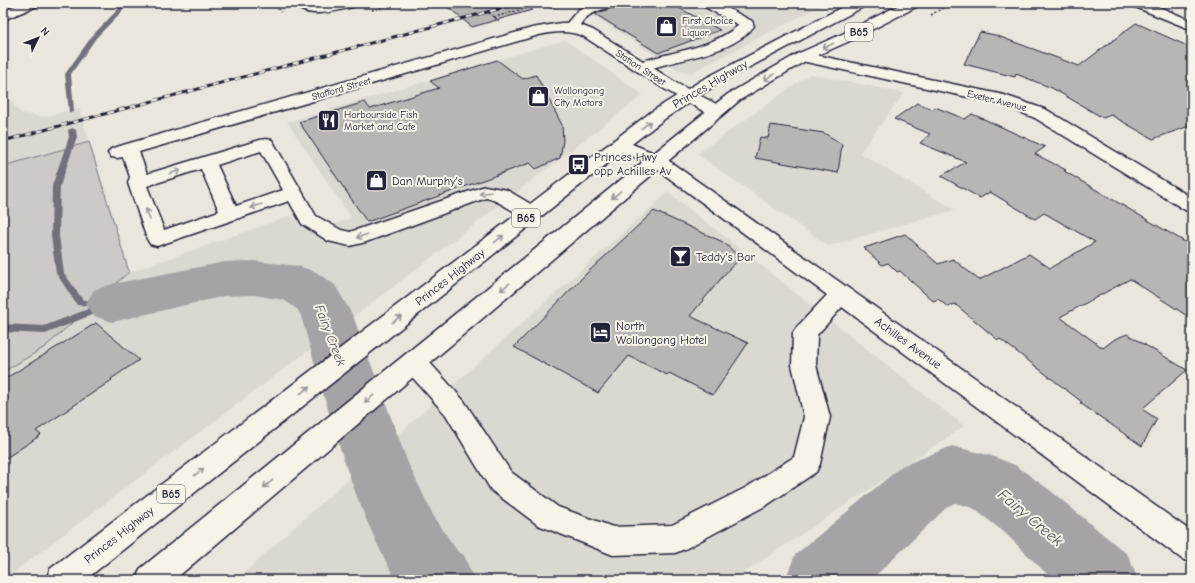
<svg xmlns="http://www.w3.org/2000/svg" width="1195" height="583" font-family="'Comic Neue',sans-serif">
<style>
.built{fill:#dbd8d2}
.green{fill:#cdc9c6;stroke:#787680}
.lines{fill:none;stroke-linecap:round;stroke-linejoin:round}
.stream{fill:#716f7b;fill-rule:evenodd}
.river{fill:#a6a3a6;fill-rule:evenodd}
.building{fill:#b8b6b5;stroke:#22223b}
.minor-casing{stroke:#22223b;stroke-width:3}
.major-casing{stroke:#22223b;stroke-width:3}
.path{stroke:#22223b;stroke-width:1.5;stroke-dasharray:2 2;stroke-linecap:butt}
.minor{fill:#f7f3e8;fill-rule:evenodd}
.major{fill:#f7f3e8;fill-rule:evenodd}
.rail-casing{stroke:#22223b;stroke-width:3}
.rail{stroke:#f7f3e8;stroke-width:2;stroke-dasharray:6;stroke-linecap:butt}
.oneway{stroke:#97959a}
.labels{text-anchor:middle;stroke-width:4;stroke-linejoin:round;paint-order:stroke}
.far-poi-label{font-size:10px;fill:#22223b;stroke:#f7f3e8;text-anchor:start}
.far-street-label{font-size:10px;fill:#22223b;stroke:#f7f3e8}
.shield{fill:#f7f3e8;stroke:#62616f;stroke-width:1}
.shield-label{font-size:11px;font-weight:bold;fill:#22223b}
.street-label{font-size:12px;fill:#22223b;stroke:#f7f3e8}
.poi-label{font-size:12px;fill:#22223b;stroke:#f7f3e8;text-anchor:start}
.water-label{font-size:13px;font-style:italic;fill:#504f60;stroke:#f7f3e8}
.near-water-label{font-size:16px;font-style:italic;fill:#504f60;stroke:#f7f3e8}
</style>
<rect width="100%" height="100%" fill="#eae6de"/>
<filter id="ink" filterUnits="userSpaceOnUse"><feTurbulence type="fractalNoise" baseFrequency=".025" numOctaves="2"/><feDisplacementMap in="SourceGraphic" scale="8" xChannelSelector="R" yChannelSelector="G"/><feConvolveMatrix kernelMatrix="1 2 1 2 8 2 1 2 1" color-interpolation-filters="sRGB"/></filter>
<g filter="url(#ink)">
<g class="built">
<path d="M573,3H826L691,73L682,72Z"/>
<path d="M565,40L643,95L389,290L3,580V97L6,96L21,113L44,117L79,108L130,272L290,216L331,226L351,218L287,122Z"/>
<path d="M810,74L904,93L860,153L955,210L828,246L697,154Z"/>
<path d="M668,192L964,426L733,580H236Z"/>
</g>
<path class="green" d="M89,142L129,272L45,347L3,372V166Z"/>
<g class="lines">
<g class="stream">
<path d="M124,3H130L96,38L71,74L74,111L71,113L69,112L65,74L92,36Z"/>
<path d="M72,128L76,130L77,137L60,186L59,236L64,273L83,300H112L117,303L111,307L45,334L3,332V324L44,326L96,306L77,305L56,273L51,236L52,186L69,137L68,130Z"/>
</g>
<g class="river">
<path d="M254,261L298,266L316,272L335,285L353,316L408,463L433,515L458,552L464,555L474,580H396C350,500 327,405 301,316L298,310L284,300L254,295L225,296L112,322L94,316L86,303L94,290L112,284L225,262Z"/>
<path d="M952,446L992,456L1015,465L1051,491L1128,555L1138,580H1053L1005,533L973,508L955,503L948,506L871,580H785L795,555L902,466Z"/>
</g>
</g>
<g class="building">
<path d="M443,3H531L532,10L472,27Z"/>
<path d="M618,3H670L720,30L658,53L595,14L615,7Z"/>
<path d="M1136,23L1192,48V125L1153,139L1111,115L1103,118L1052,88L1016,74L1015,77L964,64L980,32L995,35L1079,66Z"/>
<path d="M497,60L523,79L536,75L562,125L563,140L560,158L536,169L530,163L367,222L299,122L365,102L370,109L439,88L430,81Z"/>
<path d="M917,103L933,109L935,107L965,119L972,114L986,120L1045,147L1035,154L1066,170L1064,171L1192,246V319L1130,279L1060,317L1103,348L1115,339L1127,334L1187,370L1142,409L1157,419L1142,446L1080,403L1082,402L1000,339L998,340L955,304L948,307L938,299L933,301L900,271L897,272L888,263L882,265L864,248L905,234L938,264L953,259L979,280L1029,254L1050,268L1095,242L1044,213L1035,219L990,192L980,198L941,176L966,162L920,143L930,134L894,119Z"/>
<path d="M771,125L824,133L842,144L838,173L755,158L760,137L768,138Z"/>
<path d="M654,211L723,242L741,258L729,269L690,316L748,343L713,395L669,373L667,375L629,356L598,393L514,347L588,272Z"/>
<path d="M96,323L139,360L111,379L112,380L36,431L41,435L3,460V380Z"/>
</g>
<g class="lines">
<defs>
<g id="minor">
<path d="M21,3H39L37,6L3,20V11Z"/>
<path d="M293,3H310L319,5L336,3H359L357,6C340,10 306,21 293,3Z"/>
<path d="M594,3H617L615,6C601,10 588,12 580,25L593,30L643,61C675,51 712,48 739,25L703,6L701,3H718L752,21L754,26C735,53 682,58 653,68L678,84L722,107L724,111L722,115L716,116L710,115L666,90L583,36C567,30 555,32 539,35L139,152L147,174L260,140L266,139L272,140L316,216L341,230L350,232L485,186L507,190L539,209L542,213L539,217C520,222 505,201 486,198L366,242L350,246L328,241L302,224L289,201L157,246L150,244L147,239L128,183L130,177L123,157L117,158L111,157L108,153L111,149L123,145L532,28L561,23H567L578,10ZM261,151L283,190L236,206L217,165ZM201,169L219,211L164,230L147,186Z"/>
<path d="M1131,3H1150L1192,21V30L1133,6Z"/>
<path d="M802,52L1004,95L1047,110L1192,198V212L1185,210L1035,118L1000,104L797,60L794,57L797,54Z"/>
<path d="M656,155L662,156L1192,532V563L1182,559L842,307L817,335L816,365L830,417L820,464L816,472L767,505L685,549L675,553L613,555L538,525L491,490L446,415L405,369L402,362L405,355L414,353L423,355L464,401L511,472L558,507L613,527L672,525L747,487L794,457L804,417L792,365L793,333L797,327L827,295L650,164L647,160L650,156Z"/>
</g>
<path id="major" d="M850,3H867L865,6L714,86L663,120L632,144L654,153L728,94L797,54L842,34L903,3H920L918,6L852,40L807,60L740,100L174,580H136L140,569L644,161L622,152L85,580H46L50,569L651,112L702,80Z"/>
</defs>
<use href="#minor" class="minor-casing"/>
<use href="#major" class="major-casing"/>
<g class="path">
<path d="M272,3L281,12"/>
<path d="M476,3L480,7"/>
<path d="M550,8L559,5"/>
<path d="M372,10L407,3"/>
<path d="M489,13L499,21"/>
<path d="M931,15L951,3"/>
<path d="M494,17L546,3"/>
</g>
<use href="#minor" class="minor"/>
<use href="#major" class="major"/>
<defs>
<path id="rail" d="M3,141L521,3"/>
</defs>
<use href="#rail" class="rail-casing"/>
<use href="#rail" class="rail"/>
</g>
<defs><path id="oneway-shaft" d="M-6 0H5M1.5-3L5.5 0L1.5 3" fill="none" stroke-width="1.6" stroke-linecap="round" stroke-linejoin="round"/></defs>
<g class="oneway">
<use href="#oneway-shaft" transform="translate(828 46) rotate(156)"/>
<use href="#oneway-shaft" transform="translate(769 77) rotate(149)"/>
<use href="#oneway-shaft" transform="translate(646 125) rotate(-38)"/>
<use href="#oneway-shaft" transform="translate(175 172) rotate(-17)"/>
<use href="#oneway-shaft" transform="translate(485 193) rotate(171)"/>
<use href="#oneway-shaft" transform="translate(616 195) rotate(140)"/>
<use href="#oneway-shaft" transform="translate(256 206) rotate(162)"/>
<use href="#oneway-shaft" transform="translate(148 214) rotate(-109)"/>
<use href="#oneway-shaft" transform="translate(362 236) rotate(163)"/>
<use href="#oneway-shaft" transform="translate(499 239) rotate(-38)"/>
<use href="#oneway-shaft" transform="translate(505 287) rotate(140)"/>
<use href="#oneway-shaft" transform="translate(397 319) rotate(-38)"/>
<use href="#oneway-shaft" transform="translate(305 390) rotate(-38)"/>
<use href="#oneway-shaft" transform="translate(369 399) rotate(140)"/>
<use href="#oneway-shaft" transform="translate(199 472) rotate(-38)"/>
<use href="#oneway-shaft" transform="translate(268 484) rotate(141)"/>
</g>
</g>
<defs>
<symbol id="shop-square" viewBox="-11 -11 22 22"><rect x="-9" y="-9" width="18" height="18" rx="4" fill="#22223b" stroke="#f7f3e8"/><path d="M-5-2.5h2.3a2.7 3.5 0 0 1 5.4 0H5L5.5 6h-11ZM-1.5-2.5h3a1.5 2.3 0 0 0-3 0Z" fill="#fff"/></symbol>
<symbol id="restaurant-square" viewBox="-11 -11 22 22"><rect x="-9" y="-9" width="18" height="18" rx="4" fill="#22223b" stroke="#f7f3e8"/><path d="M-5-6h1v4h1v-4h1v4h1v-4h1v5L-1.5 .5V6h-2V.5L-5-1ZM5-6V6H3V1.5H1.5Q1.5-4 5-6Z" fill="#fff"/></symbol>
<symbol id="bus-square" viewBox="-11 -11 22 22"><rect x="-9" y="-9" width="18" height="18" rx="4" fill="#22223b" stroke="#f7f3e8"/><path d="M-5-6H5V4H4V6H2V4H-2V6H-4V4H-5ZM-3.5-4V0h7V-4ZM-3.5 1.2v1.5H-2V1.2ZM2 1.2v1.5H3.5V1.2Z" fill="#fff"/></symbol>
<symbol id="bar-square" viewBox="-11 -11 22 22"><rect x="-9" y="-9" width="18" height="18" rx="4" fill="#22223b" stroke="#f7f3e8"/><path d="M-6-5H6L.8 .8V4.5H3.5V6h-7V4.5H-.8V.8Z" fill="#fff"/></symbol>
<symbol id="hotel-square" viewBox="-11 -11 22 22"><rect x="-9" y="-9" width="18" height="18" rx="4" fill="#22223b" stroke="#f7f3e8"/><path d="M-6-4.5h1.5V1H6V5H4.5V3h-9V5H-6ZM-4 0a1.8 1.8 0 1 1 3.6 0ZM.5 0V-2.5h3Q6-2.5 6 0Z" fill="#fff"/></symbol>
</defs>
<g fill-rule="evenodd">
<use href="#shop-square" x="654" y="14" width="25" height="25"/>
<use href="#shop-square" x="526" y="84" width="25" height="25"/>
<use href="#restaurant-square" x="316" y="108" width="25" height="25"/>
<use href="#bus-square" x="566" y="152" width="25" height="25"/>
<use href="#shop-square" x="364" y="168" width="25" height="25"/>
<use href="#bar-square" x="668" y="244" width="25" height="25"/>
<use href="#hotel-square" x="588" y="320" width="25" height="25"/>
</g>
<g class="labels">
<g class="far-poi-label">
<text x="682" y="24">First Choice<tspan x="682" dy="12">Liquor</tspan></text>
<text x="554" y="94">Wollongong<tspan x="554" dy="12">City Motors</tspan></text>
<text x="344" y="118">Harbourside Fish<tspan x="344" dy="12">Market and Cafe</tspan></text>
</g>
<g class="far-street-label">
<text transform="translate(641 67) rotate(33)" y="4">Station Street</text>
<text transform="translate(341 88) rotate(-16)" y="4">Stafford Street</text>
<text transform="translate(997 100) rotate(14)" y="4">Exeter Avenue</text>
</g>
<g class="shield">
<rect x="845" y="23" width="28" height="18" rx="3"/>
<rect x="512" y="209" width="28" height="18" rx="3"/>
<rect x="157" y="485" width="28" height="18" rx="3"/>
</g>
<g class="shield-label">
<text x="859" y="36">B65</text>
<text x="526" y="222">B65</text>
<text x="171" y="498">B65</text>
</g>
<g class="street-label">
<text transform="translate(710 84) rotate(-30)" y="4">Princes Highway</text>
<text transform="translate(450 277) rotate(-38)" y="4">Princes Highway</text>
<text transform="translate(908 343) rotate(36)" y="4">Achilles Avenue</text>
<text transform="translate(119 535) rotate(-38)" y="4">Princes Highway</text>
</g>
<g class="poi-label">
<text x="594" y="161">Princes Hwy<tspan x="594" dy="14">opp Achilles Av</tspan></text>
<text x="392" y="185">Dan Murphy's</text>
<text x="696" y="261">Teddy's Bar</text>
<text x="616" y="330">North<tspan x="616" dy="14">Wollongong Hotel</tspan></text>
</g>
<g class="water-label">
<text transform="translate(331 335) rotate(69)" y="5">Fairy Creek</text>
</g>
<g class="near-water-label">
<text transform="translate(1031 517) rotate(40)" y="6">Fairy Creek</text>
</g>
</g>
<rect width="1195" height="583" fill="none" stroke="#f7f3e8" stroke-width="16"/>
<rect x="8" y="8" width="1179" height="567" fill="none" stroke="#22223b" stroke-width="1.5" filter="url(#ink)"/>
<g transform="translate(38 38) rotate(47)" stroke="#f7f3e8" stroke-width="3" paint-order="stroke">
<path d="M0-3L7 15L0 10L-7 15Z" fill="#22223b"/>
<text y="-6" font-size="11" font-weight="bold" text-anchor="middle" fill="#22223b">N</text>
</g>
</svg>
